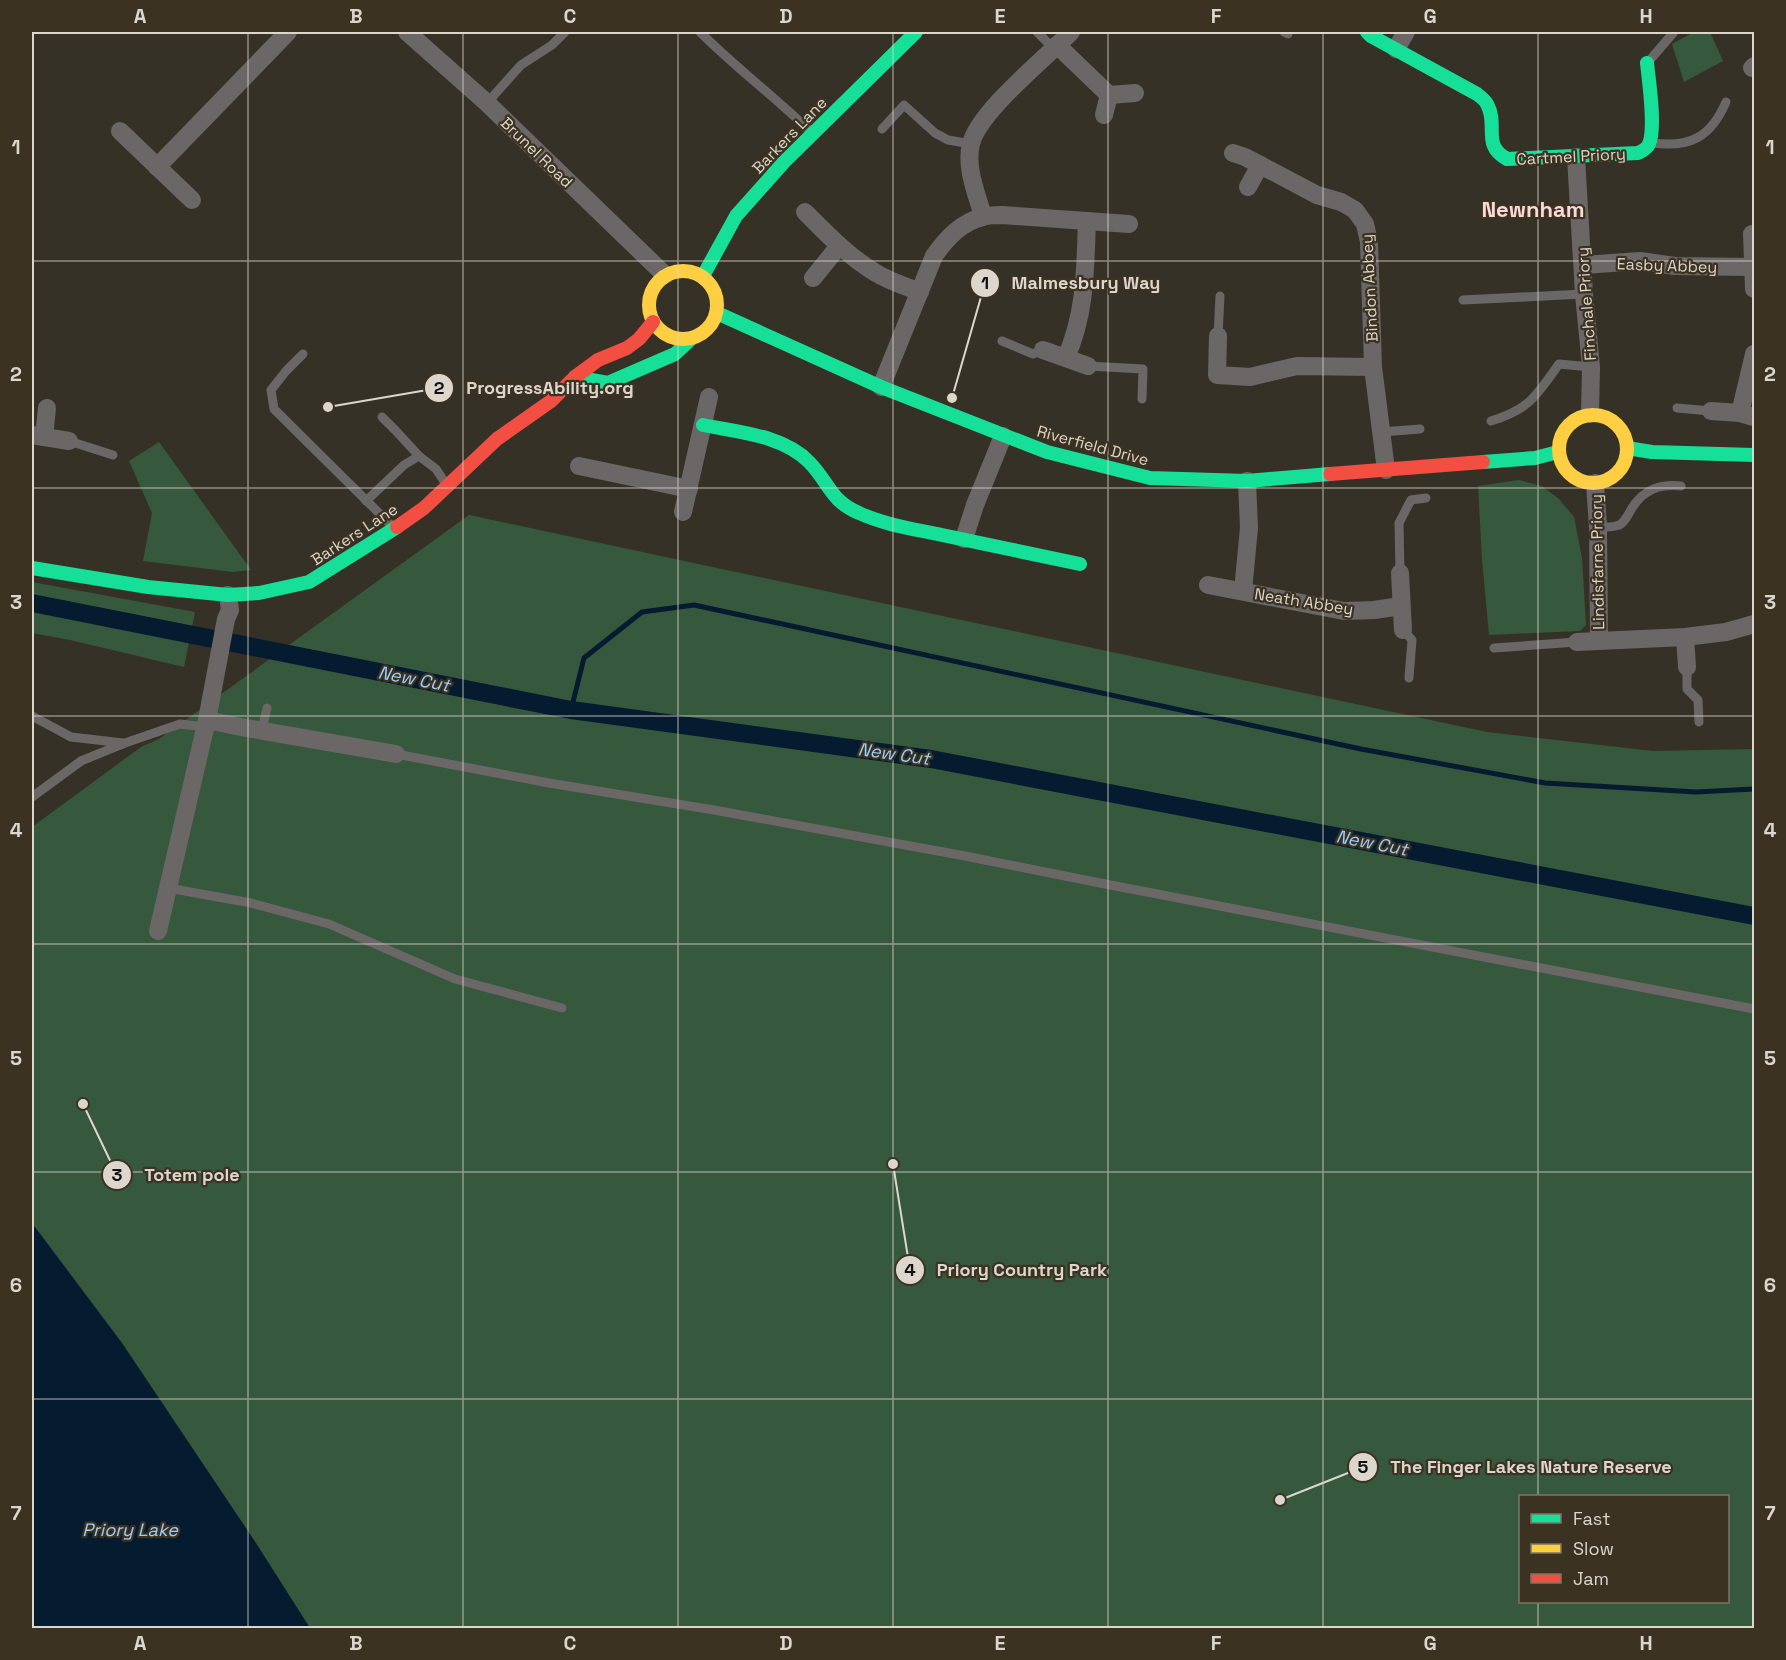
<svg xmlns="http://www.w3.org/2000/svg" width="1786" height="1660" font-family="'Space Grotesk',sans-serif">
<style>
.green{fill:#36583d;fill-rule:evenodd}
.water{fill:#051b30}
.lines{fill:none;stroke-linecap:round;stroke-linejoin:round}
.stream{stroke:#051b30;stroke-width:5}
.canal{stroke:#051b30;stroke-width:18}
.lane{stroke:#6b6766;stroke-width:9}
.street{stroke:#6b6766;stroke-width:18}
.fast{stroke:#16e098;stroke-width:14}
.slow{stroke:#ffcf43;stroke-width:14}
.jam{stroke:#f24e42;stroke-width:14}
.grid{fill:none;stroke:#dcd6cc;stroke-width:1.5;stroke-opacity:0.55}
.labels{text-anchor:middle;stroke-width:4.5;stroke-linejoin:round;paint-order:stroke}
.street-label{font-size:16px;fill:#dcd6cc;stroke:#3c3221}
.water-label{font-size:18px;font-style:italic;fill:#9ccffc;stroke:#3c3221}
.district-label{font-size:22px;font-weight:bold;fill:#fbd7d8;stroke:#3c3221}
.leader{fill:none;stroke:#dcd6cc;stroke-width:2}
.callout-dot{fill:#dcd6cc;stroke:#3c3221;stroke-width:2}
.mark-label{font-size:18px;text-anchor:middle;font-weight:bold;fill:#111}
.callout-label{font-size:18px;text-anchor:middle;font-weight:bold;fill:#dcd6cc;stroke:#3c3221;stroke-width:4.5;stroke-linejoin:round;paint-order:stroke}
.neatline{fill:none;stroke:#dcd6cc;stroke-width:2}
.grid-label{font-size:20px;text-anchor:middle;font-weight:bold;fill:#dcd6cc}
</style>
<rect width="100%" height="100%" fill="#363127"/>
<g class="green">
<path d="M1694,32H1710L1723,61L1684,82L1672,44Z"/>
<path d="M159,442L251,570L233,572L143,561L152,513L129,461Z"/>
<path d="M1519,480L1542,486L1559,499L1574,517L1582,558L1586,625L1580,631L1489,635L1482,559L1478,486Z"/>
<path d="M469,515L1487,732L1653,751L1754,749V1628H32V827L141,747L159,739ZM1520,1496H1728V1602H1520Z"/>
<path d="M32,582L195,612L184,667L70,640L32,633Z"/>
</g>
<path class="water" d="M32,1223L122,1343L256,1543L310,1628H32Z"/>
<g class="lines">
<path class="stream" d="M571,710L584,658L642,612L694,605L1361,749L1545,783L1696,792L1754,789"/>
<path class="canal" d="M32,603L571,710L931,759L1754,916"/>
<g class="lane">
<path d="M700,32C735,67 775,97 811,132"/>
<path d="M1037,32L1054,49"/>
<path d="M1284,32L1288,34"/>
<path d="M1649,61L1674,32"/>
<path d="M487,103L521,65L552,45L565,32"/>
<path d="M882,129L904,105L935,133L948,140L971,144"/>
<path d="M1653,143C1690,148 1711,137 1726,102"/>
<path d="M1463,300L1584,294"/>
<path d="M1218,336L1220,296"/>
<path d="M1002,341L1033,354L1043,350"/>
<path d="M303,354L286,371L271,390L274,409L393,527"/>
<path d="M1088,366L1143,369L1142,399"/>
<path d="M1677,408L1711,411"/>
<path d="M382,417L396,431L419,456"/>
<path d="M1491,421C1530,409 1536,396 1559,364L1591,367"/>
<path d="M1381,432L1420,429"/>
<path d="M69,441L113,455"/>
<path d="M366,501L404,465L419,456L436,469L446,484"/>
<path d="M1598,527C1605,527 1615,528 1621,524C1626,520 1629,513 1632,508C1644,489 1660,484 1681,486"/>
<path d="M1400,573L1399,523L1411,500L1426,498"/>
<path d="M1403,630L1412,640L1409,678"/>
<path d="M1494,648L1577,642"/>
<path d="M1687,667V689L1698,700L1699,722"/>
<path d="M32,716L71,737L123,743"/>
<path d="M262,730L267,708"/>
<path d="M396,754L549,783L714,810L965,856L1095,882L1754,1009"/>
<path d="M32,797L81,761L125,743L180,724L205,727"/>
<path d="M168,888L251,903L329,924L455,979L562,1008"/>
</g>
<g class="street">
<path d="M407,32L487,103L665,275"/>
<path d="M1057,45L1109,95L1135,93"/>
<path d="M1396,49L1406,32"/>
<path d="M1752,68L1754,66"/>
<path d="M1104,115L1109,95"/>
<path d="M120,131L192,200"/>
<path d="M1233,153L1245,157L1317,195L1341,202L1355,210L1365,224L1369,242L1373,367L1386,470"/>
<path d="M1576,157L1584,294L1591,367L1590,414"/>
<path d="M157,167L288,32"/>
<path d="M1248,187L1260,165"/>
<path d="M805,212C827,234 849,257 876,273C889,281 905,286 920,292"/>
<path d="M983,216C977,195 965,167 971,144C978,112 1046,58 1071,32"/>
<path d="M1752,234L1754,289"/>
<path d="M1583,265L1640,261L1675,266L1752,267"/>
<path d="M813,278L839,246"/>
<path d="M1218,336L1217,375L1250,377L1297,366L1373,367"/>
<path d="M1043,350L1088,366"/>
<path d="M1066,358C1086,311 1085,271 1087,221"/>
<path d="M881,387L934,256C946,239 961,222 983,217C988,215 996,215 1002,215L1129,224"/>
<path d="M1711,411L1740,413L1754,417"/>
<path d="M1740,413L1754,354"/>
<path d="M32,435L69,441"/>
<path d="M44,437L47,408"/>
<path d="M579,466L689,489"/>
<path d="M1595,483L1598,527L1599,641"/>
<path d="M683,512L709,397"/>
<path d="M964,539L975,505L1003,436"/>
<path d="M1400,573L1403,630"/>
<path d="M1208,585L1344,611L1374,610L1401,606"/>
<path d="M1243,591L1249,528L1247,481"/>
<path d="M1685,637L1687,667"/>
<path d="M1577,642L1685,637L1726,632L1754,624"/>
<path d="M207,720L246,728L396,754"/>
<path d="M158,931L207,720L226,619L230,610L228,595"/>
</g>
<g class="fast">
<path d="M1367,32L1371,36L1477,94C1481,97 1485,100 1487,104C1499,125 1481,145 1507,159L1638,153C1642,151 1647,149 1649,144C1656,128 1649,82 1647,63"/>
<path d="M703,276L736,216L784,162L916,32"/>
<path d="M717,313L881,387L1047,452L1150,478L1247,481L1330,474"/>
<path d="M575,377L608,383L675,354L691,339"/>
<path d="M703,425C737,432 783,435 809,462C829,482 830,501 859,513C885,525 914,529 942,535C988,545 1034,554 1080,564"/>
<path d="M1627,448L1652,452L1754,455"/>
<path d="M1483,462L1535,458L1558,452"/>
<path d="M32,568L148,587L228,595L259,593L309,582L397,527"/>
</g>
<g class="slow">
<circle cx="683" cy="305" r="34"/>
<circle cx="1593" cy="449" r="34"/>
</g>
<g class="jam">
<path d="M1330,474L1483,462"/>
<path d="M397,527L424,508L497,439L551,401L575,377L598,360L627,348L639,339L653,322"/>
</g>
</g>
<path class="grid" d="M248,32V1628M463,32V1628M678,32V1628M893,32V1628M1108,32V1628M1323,32V1628M1538,32V1496M32,261H1754M32,488H1754M32,716H1754M32,944H1754M32,1172H1754M32,1399H1754M1538,1602V1628"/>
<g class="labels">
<g class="street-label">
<text transform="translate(789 135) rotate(-46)" y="6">Barkers Lane</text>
<text transform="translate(537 152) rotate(44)" y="6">Brunel Road</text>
<text transform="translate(1571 156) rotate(-3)" y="6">Cartmel Priory</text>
<text transform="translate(1667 265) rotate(2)" y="6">Easby Abbey</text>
<text transform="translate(1369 288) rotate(-93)" y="6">Bindon Abbey</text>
<text transform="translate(1586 304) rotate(-94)" y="6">Finchale Priory</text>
<text transform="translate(1093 445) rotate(15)" y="6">Riverfield Drive</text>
<text transform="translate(354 534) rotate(-33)" y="6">Barkers Lane</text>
<text transform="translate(1597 562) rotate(-91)" y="6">Lindisfarne Priory</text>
<text transform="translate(1304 601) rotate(9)" y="6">Neath Abbey</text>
</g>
<g class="water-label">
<text transform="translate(414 679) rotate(11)" y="6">New Cut</text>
<text transform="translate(894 754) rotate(8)" y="6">New Cut</text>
<text transform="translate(1372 843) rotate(11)" y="6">New Cut</text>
<text x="130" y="1536">Priory Lake</text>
</g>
<g class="district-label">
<text x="1533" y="217">Newnham</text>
</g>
</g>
<path class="leader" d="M952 398L985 283M328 407L439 388M83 1104L117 1175M893 1164L910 1270M1280 1500L1363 1467"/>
<g class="callout-dot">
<circle cx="952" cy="398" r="6"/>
<circle cx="328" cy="407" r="6"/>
<circle cx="83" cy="1104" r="6"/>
<circle cx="893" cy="1164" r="6"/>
<circle cx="1280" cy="1500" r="6"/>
<circle cx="985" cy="283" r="15"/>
<circle cx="439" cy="388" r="15"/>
<circle cx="117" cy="1175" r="15"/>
<circle cx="910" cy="1270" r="15"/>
<circle cx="1363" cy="1467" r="15"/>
</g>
<g class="mark-label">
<text x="985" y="289">1</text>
<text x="439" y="394">2</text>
<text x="117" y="1181">3</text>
<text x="910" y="1276">4</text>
<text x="1363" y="1473">5</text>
</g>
<g class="callout-label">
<text x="1086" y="289">Malmesbury Way</text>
<text x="550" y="394">ProgressAbility.org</text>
<text x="192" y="1181">Totem pole</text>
<text x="1022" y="1276">Priory Country Park</text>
<text x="1531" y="1473">The Finger Lakes Nature Reserve</text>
</g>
<rect width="1786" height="1660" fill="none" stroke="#3c3221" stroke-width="66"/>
<rect x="1519" y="1495" width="210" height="108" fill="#3c3221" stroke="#7c7465" stroke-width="1.5"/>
<rect x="1531" y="1514" width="30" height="9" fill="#16e098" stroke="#7c7465" stroke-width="1.5"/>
<text x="1573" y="1525" font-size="18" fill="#dcd6cc">Fast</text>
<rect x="1531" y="1544" width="30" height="9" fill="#ffcf43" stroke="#7c7465" stroke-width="1.5"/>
<text x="1573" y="1555" font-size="18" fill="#dcd6cc">Slow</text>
<rect x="1531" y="1574" width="30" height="9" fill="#f24e42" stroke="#7c7465" stroke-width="1.5"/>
<text x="1573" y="1585" font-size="18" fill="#dcd6cc">Jam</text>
<rect x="33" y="33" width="1720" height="1594" class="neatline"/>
<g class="grid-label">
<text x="140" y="23">A</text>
<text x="356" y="23">B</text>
<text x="570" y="23">C</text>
<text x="786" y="23">D</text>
<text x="1000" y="23">E</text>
<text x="1216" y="23">F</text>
<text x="1430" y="23">G</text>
<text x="1646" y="23">H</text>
<text x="16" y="154">1</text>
<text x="1770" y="154">1</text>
<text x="16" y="381">2</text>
<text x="1770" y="381">2</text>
<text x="16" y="609">3</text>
<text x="1770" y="609">3</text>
<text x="16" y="837">4</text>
<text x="1770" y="837">4</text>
<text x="16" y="1065">5</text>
<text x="1770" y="1065">5</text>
<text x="16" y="1292">6</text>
<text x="1770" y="1292">6</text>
<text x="16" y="1520">7</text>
<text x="1770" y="1520">7</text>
<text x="140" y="1650">A</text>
<text x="356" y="1650">B</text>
<text x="570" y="1650">C</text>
<text x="786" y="1650">D</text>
<text x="1000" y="1650">E</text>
<text x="1216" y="1650">F</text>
<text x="1430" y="1650">G</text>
<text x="1646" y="1650">H</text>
</g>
</svg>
